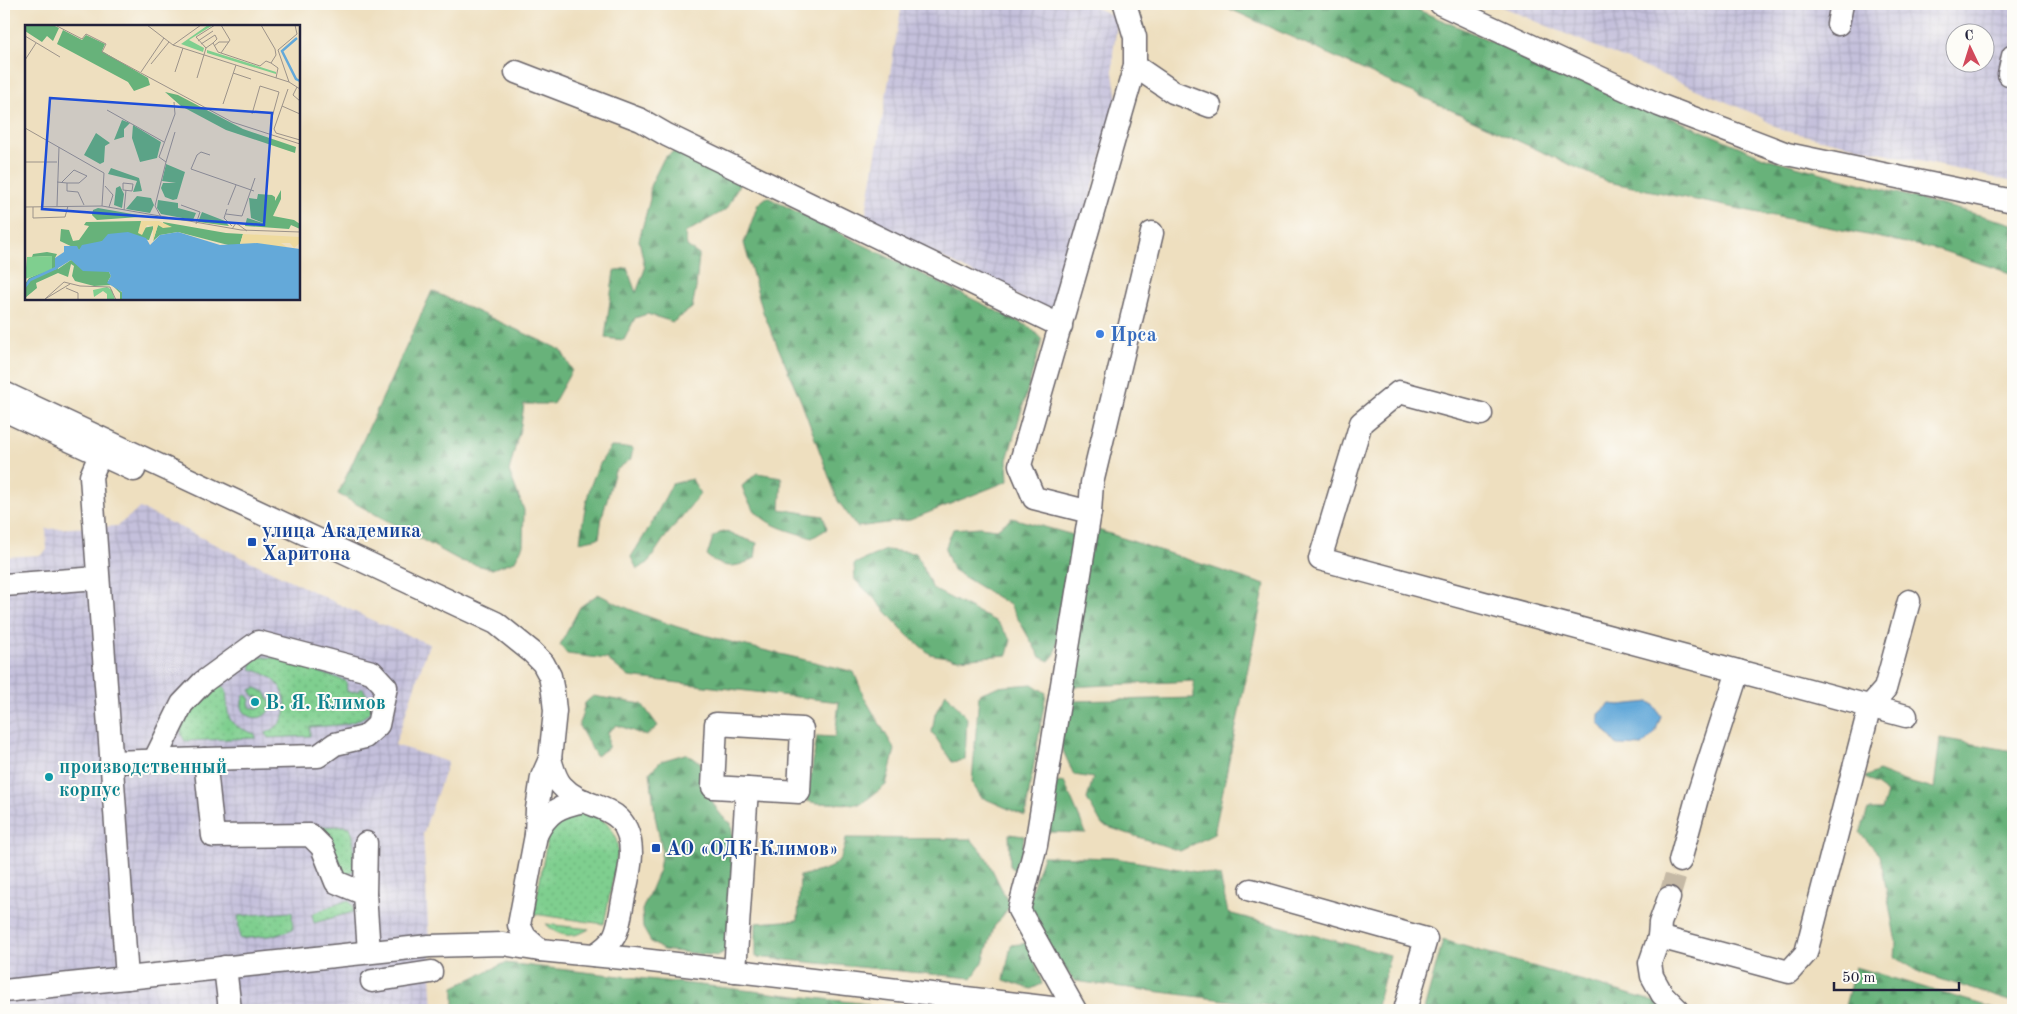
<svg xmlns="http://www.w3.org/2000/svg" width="2017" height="1014" font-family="'Old Standard TT',serif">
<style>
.industrial{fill:url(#industrial-grid);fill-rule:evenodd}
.grass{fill:url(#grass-dots);stroke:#507865}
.forest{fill:url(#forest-firs);stroke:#446a5a}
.water{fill:#64a9d9;stroke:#43668a}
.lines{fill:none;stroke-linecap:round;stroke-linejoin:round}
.minor-tunnel{stroke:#c5b9a5;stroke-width:22;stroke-dasharray:22 11;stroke-linecap:butt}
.minor-casing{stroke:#696469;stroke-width:25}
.minor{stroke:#fff;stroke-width:22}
.shop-dot{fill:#3f7fe0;stroke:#fdfcf7;stroke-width:2}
.transit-dot{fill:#1a4fb4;stroke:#fdfcf7;stroke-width:2}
.culture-dot{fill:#0f9aa8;stroke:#fdfcf7;stroke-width:2}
.labels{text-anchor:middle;stroke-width:4;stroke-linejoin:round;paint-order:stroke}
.shop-label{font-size:20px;font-weight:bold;fill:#366cbe;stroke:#fdfcf7;text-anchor:start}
.transit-label{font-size:20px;font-weight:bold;fill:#164399;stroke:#fdfcf7;text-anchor:start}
.culture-label{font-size:20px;font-weight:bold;fill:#0d838f;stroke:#fdfcf7;text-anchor:start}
.inset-river{fill:none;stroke:#64a9d9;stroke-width:2.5}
.inset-road{fill:none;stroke:#9c938a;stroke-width:1}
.view{fill:#1d4ed8;fill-opacity:0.15;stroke:#1d4ed8;stroke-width:2.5}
.inset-edge{fill:none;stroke:#22223b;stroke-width:2.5}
</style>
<defs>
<pattern id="industrial-grid" width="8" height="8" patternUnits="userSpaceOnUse" patternTransform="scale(1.25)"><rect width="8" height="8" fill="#c4c0db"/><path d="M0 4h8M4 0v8" fill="none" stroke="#a8a5bd"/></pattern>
<pattern id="grass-dots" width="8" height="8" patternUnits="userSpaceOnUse" patternTransform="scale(1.25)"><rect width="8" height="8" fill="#7fcf8f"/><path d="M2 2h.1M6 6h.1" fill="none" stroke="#6db17c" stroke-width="1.8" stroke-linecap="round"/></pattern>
<pattern id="forest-firs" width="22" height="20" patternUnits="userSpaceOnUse" patternTransform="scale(1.25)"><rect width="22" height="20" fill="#67b27a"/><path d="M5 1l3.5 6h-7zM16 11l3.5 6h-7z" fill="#549065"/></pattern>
</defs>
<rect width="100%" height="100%" fill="#fdfcf7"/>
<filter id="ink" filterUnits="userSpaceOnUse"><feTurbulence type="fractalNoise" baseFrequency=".02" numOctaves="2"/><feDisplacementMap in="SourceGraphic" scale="10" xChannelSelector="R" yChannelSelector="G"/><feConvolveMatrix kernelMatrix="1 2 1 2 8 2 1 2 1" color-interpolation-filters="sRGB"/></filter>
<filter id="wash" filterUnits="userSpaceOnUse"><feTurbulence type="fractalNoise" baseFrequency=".0096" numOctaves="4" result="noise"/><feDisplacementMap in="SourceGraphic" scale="20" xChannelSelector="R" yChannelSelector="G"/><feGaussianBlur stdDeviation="1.12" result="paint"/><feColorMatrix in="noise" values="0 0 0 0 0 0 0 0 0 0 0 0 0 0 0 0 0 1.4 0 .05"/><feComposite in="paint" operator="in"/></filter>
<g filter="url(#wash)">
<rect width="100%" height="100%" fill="#eedfbf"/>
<g class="industrial">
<path d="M902,4H1088L1118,18L1113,53V73L1117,99L1059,312L1026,300L865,218Z"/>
<path d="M1495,4H2013V182L1781,130L1757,115ZM1954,32H1984V62H1954Z"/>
<path d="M140,508L376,622L429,644L395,745L448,762L423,834L433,1010H4V557L41,555L47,550L46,529L117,526Z"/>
</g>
<g class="grass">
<path d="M259,657L275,658L346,681L347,692L360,691V688L363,689L372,702L371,711C355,727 332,725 310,727V736L268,738L266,733C269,731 273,730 276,727C293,713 286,687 270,677C264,673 257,671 251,669V663Z"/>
<path d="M221,685L226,689C229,720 224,723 255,734L256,738L185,741C183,738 181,735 181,731C183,719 209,686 221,685Z"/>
<path d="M256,688L265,692L271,703C268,729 231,717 245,694L250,699L249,704L251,708H260L262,700L259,697L254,696L250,690Z"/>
<path d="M575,813C600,812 617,826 618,852L604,924L534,914L547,840C553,825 561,820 575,813Z"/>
<path d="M343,826L350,827L353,836L354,870L349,874L343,872L314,827Z"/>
<path d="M345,901H349L353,906V912L314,923L312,914Z"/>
<path d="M292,912L293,929L277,935L240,939L238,916Z"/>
<path d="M546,924L589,929C573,939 558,937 546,924Z"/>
</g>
<g class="forest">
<path d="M1219,4H1404L1766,158L2013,224V274L1940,250L1608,182Z"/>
<path d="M674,151L740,182L727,209L685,233L687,246L699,255L696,288L692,308L673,322L647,314L635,318L624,340L605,338L614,271L627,268L636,293L645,269L639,240L650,199V186L664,158Z"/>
<path d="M767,197L1031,328L1042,340L1007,460L1008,481L910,520L857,527L838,501L801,401L763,312L744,243L758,204Z"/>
<path d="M432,291L561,350L572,370L553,404H524L521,425L509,471L524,510L523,545L515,561L492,569L461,561L338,494Z"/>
<path d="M611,447L633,448L631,459L615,471L602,517L599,538L580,542C585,506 588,477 611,447Z"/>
<path d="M757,473L782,477L780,509L823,516L827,529L812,538C778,527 754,524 742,486Z"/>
<path d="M692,479L700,494L663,540L648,563L637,569L631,557L652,523L672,484Z"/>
<path d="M1012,518L1077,536L1055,654L1049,661L1040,657L1010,605L953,570L945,549L953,529L980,527L997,529Z"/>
<path d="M1092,528L1265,585L1214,834L1180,851L1102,825L1087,799L1093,778L1074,775L1060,744L1072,701L1194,698V681L1067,687Z"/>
<path d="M723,531L757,543L755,558C736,568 725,570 707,556L713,537Z"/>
<path d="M886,550L916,553L933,589L997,622L1011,640L1007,655L958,659L930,654L907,635L872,596L855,580L854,564Z"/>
<path d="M598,594C677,636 768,649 854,672L864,697L895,750L886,785L861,804L816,803L807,801L817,736L835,737L839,702L629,677L607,659L567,654L560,645L580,607Z"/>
<path d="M1032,684L1046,693L1025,816L981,797L972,783L979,694L997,687Z"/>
<path d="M946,693L967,718L965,760L952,762L932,732L935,714Z"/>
<path d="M593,696L642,704L658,726L646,736L617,725L608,732V748L596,756L579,726L585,703Z"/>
<path d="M1940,738L2013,751V1002L1921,973L1895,957L1896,943L1880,855L1860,833L1868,810H1882L1887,793L1865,777L1878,771L1904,781L1934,789Z"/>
<path d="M685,754L700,762C705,782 712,813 731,823L738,876L731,947L718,956L663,950L651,942L643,928L642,910L659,870L662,849L655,816L650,772L661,761Z"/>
<path d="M1064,782L1086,833L1045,832L1051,783Z"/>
<path d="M1009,834L1024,836L1021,875L1010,866Z"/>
<path d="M846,838L971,839L986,857L1010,906L994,927L983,962L972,978L756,957V923L798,920L800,876C827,869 842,870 846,838Z"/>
<path d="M1043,856L1115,858L1220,876L1228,913L1390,955L1376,1010H1303L1074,981L1035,930L1028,900Z"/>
<path d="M1443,940L1659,1003L1665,1010H1424Z"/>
<path d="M1029,943L1042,984L1031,989L1004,980L1011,945Z"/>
<path d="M505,963L868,1004L872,1010H454V987Z"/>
<path d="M1855,967L2000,1010H1844Z"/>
</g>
<path class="water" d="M1649,702L1653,704L1661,716L1655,733L1642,746L1617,745L1599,723V714L1610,704L1620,705Z"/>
</g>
<g filter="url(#ink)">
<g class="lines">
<path class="minor-tunnel" d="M1669,898L1680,861"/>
<defs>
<g id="minor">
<path d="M1441,4L1659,105L1787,154L2013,201"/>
<path d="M1838,24L1842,4"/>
<path d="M1135,66L1173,92L1210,106"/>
<path d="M516,72L641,120L667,135L1061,326"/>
<path d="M2009,74L2013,56"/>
<path d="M4,393L496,623L532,652L543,663L550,676L553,692L555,711L550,759L542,777L537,809L536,835L519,925L525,937L540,950L634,959L1069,1010"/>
<path d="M4,410L134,470"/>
<path d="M1481,414L1399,392L1361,423L1320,559L1906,716"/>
<path d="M106,441L91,476L127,978"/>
<path d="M1090,512L1092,483L1152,233"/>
<path d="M4,585L98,578"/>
<path d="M716,724L802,729L799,792L713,787Z"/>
<path d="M550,759C553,768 555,779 562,786C587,814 630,799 631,853C631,868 626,886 623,901C618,927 619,941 594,955"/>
<path d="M154,761L182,704L203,682L258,642L372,672L386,687L378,725L365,737L335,744L318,756L205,759"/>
<path d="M111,762L205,759L213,836L310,835L322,847L336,882L365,894L369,952"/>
<path d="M536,835C548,811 559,806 585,801"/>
<path d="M1680,861L1697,798L1738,671"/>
<path d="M1251,890L1426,939L1405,1010"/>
<path d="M365,894L366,843"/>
<path d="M1669,898L1660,923L1659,937L1650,963L1652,976L1662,994L1678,1010"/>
<path d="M1659,937L1789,972L1806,953L1870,706L1885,689L1909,601"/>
<path d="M225,967L230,1010"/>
<path d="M735,971L747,789"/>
<path d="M372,981L431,972"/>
<path d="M4,991L429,946L503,944L540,950"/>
<path d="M1075,1010L1019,910L1036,845L1090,512L1034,498L1020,465L1135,66V37L1125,4"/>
</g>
</defs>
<use href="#minor" class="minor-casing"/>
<use href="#minor" class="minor"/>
</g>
</g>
<circle class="shop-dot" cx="1100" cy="334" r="5"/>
<g class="transit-dot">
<rect x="247" y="537" width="10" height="10" rx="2.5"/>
<rect x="651" y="843" width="10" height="10" rx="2.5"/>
</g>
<g class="culture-dot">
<circle cx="255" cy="702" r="5"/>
<circle cx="49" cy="777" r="5"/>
</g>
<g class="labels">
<g class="shop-label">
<text x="1110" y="341">Ирса</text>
</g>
<g class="transit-label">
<text x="262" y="537">улица Академика<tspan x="262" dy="23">Харитона</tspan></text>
<text x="666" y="855">АО «ОДК-Климов»</text>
</g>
<g class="culture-label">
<text x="265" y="709">В. Я. Климов</text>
<text x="59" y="773">производственный<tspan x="59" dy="23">корпус</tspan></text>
</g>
</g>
<g transform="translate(25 25)">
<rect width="275" height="275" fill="#eedfbf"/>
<path d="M183,0H188L164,15L179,23L178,27L156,19ZM182,25L251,47V49L182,28ZM82,262L87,265L90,275H82V269L78,266L69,272L68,265Z" fill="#7fcf8f"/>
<path d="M0,0H28L34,3L28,16L22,11L17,17L0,6ZM38,5L57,15L61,10L80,19L77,26L123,53L125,60L109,66L103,57L32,19ZM140,67L153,70L218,104L271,122L270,128L201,105L156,81ZM97,95L105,98L99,104V112L89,115ZM108,100L136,117L132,133L115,137L107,113ZM71,108L85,118L80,121L79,137L75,139L59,130ZM141,139L160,147L152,174L148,175L140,172L136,163L138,158H151L137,156ZM86,143L114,153L117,166L108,167L112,156L83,149ZM95,161L99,169L97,183L89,180L91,163ZM256,165V174L248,191L269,195L275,199V204L266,200L264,204L220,201L222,193L241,199L226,193L224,173L232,174L233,169L247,170L250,172V176ZM112,171L126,173L129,180L125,188L101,184ZM133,175L153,178V183L171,188L168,195L136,189L132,183ZM73,183L113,190L114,192L72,195L67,190L68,185ZM177,187L200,196L204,201L173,197ZM116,196L117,209L118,203L129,201L124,215L86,209L78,216L54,225L35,216L36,204L44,205L48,216L54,215L64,201L59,200L61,197ZM138,197L201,208L218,209L215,219L207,221L153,207L135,210L128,216L133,200L139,201ZM22,227L32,229L30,233L33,244L46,235L84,247L86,251L83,256L99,269L98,274L95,275V268L87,260L69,261L50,256L47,251L49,241L46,239L43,252L33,248L11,258L12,263L0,273V259L4,253L18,247L25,238L26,231L7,232L8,229Z" fill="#67b27a"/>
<path d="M116,196H134L147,202L138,203L133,200L128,216V201L122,200L117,210L113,208ZM218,209L275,212V218L269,223L265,218H256L262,222L215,219Z" fill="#eeda9e"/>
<path d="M27,231V245L0,254L2,232Z" fill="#7fcf8f"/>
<path d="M103,207L121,213L125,220L135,210L153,207L195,220L232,218L275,224V275H97V267L82,258L86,251L84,247L58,246L46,235L30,245V233L39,227V221H52L54,225L57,220L77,216L83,209Z" fill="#64a9d9"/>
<path class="inset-river" d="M272,13L257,26L271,54L275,56M0,262L5,255L31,243"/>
<path class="inset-road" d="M30,0L57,14L61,9L81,19L77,27L207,97L275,119M122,0L148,20L264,57L275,64M196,0L205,15L196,28M236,0L250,24L251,30L246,38M0,11L35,32M173,16L188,6M176,19L190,10L192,14L188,18M148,20L176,0M189,21L194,17H204M181,23L171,12L190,0M0,35L11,18M126,39L144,17M116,47L139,13M150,47L158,23M208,48L226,54M172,53L181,23L188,18L193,27L235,41L241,36L246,38L253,43L251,53M264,57L253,25L272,9L270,0M272,62L268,70L275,76M263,64L249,104L251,108L275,115M198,79L211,40M257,81L275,89M82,85L139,117M227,89L235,61L254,67L246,96M0,103L79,148L77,181L216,205L275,207M185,130L176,127L172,130L166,144L229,166M0,137H32M141,137L150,107M32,157L42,158V166L53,167L59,180M36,158L49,145L62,151L54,158H42M98,158L108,159L107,166L98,165ZM80,161L88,170L84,182M156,180L175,187L171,199M203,180L211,160M32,181L34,122M0,182L77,181M8,182V193L40,192L43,181M202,184L199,193L207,201M99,185L101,165M201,189L217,191L230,153M136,192L130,181L141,137L134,132L150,89L149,77M207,204L211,198L222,206M41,263L53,268V275M20,274L39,257L55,261L85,262L91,275M20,274L45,259"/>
<path class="view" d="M25,73L247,88L239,200L17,184Z"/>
<rect width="275" height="275" class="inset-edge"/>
</g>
<rect width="2017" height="1014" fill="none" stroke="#fdfcf7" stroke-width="20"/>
<g transform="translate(1970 48) rotate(356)"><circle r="24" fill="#fdfcf7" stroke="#a5a5ac"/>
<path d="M0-4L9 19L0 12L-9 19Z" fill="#d1495b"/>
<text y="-8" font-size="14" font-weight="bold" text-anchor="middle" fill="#22223b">С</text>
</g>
<path d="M1834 982v8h125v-8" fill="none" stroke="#22223b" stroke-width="2.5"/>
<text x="1842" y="982" font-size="15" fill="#22223b" stroke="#fdfcf7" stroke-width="4" paint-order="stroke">50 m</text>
</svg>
